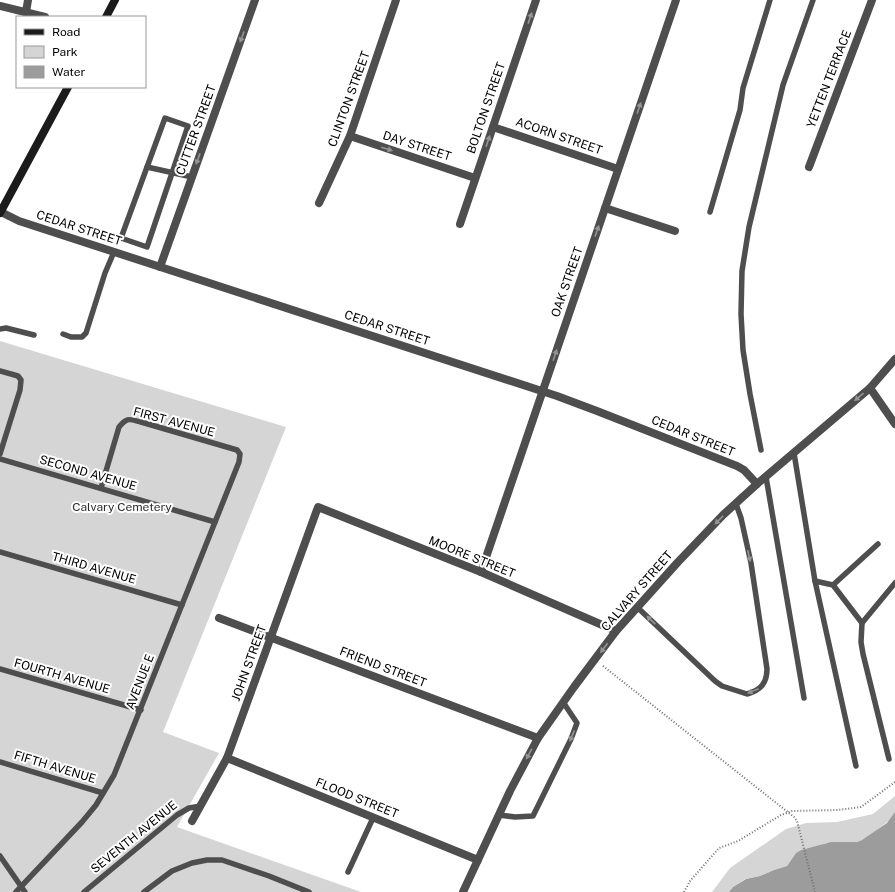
<svg xmlns="http://www.w3.org/2000/svg" width="895" height="892" font-family="'Public Sans',sans-serif">
<style>
.green{fill:#d5d5d5}
.water{fill:#9c9c9c}
.lines{fill:none;stroke-linecap:round;stroke-linejoin:round}
.path{stroke:#707070;stroke-width:2;stroke-dasharray:1 2;stroke-linecap:butt}
.service{stroke:#4e4e4e;stroke-width:5.5}
.minor{stroke:#4e4e4e;stroke-width:8}
.tertiary{stroke:#4e4e4e;stroke-width:8}
.secondary{stroke:#1b1b1b;stroke-width:8}
.oneway{fill:#959595}
.labels{text-anchor:middle;stroke-width:4;stroke-linejoin:round;paint-order:stroke}
.street-label{font-size:12px;fill:#000;stroke:#fff}
.park-label{font-size:12px;fill:#2c2c2c;stroke:#fff}
</style>
<rect width="100%" height="100%" fill="#fff"/>
<g class="green">
<path d="M0,341L286,427L163,732L219,753L177,827L361,892H0Z"/>
<path d="M895,796V812L891,819L867,838L857,842L826,843L821,845L801,850L796,853L787,866L774,870L760,876L745,879L733,887L729,892H712L730,868L786,829L806,823L837,822L873,814Z"/>
</g>
<path class="water" d="M895,812V892H729L733,887L746,879L760,876L774,870L787,866L796,853L801,850L831,842H857L862,840L887,823Z"/>
<g class="lines">
<g class="path">
<path d="M603,666L794,817L797,821L815,892"/>
<path d="M684,892L690,881L719,848L738,841L781,815L792,811L838,810L861,807L895,782"/>
</g>
<g class="service">
<path d="M165,118L188,126L147,247L121,238Z"/>
<path d="M147,167L192,177"/>
<path d="M710,212L740,110L743,88L770,0"/>
<path d="M0,329L6,328L34,335"/>
<path d="M63,334L71,337H82L86,333L105,273L114,252"/>
<path d="M0,371L18,376L21,380L20,390L0,454"/>
<path d="M761,450L750,394L743,350L741,314L742,271L749,227L783,85L813,0"/>
<path d="M794,453L815,581L856,766"/>
<path d="M0,459L215,522"/>
<path d="M766,477L804,698"/>
<path d="M0,552L182,605"/>
<path d="M815,581L833,585L862,623L895,583"/>
<path d="M833,585L878,544"/>
<path d="M637,607L715,681L722,686L747,694C761,690 767,683 767,669L751,563L741,518L736,504"/>
<path d="M862,623L861,642L863,654L889,759"/>
<path d="M0,669L141,710"/>
<path d="M0,762L103,793"/>
<path d="M499,815L515,817L533,816L571,739L577,723L563,702"/>
<path d="M0,856L25,892"/>
<path d="M348,872L373,818"/>
<path d="M16,892L82,822L96,805L114,775L239,462L240,454L237,450L141,422C129,419 127,417 119,427L101,488"/>
<path d="M84,892L177,815L189,808L201,806"/>
<path d="M144,892L172,871L192,863L207,860H222L269,876L309,892"/>
</g>
<g class="minor">
<path d="M0,6L45,17"/>
<path d="M26,12L28,0"/>
<path d="M493,127L618,169"/>
<path d="M350,136L475,178"/>
<path d="M809,167L872,0"/>
<path d="M319,203L350,136L396,0"/>
<path d="M605,208L675,231"/>
<path d="M1,212L19,221L557,396L597,411L737,466L744,470L757,484"/>
<path d="M460,224L536,0"/>
<path d="M160,267L255,0"/>
<path d="M870,388L895,424"/>
<path d="M481,572L676,0"/>
<path d="M219,618L538,738"/>
<path d="M227,758L478,860"/>
<path d="M192,821L227,758L318,507L481,572L616,631"/>
</g>
<path class="tertiary" d="M463,892L510,791L538,738L574,687L616,631L678,562L723,515L757,484L870,388L895,359"/>
<g class="secondary">
<path d="M106,17L115,0"/>
<path d="M0,213L68,87"/>
</g>
</g>
<defs><path id="oneway-solid" d="M-6-.8H1V-3.2L6.5 0L1 3.2V.8H-6Z"/></defs>
<g class="oneway">
<use href="#oneway-solid" transform="translate(530 18) rotate(-71)"/>
<use href="#oneway-solid" transform="translate(242 37) rotate(110)"/>
<use href="#oneway-solid" transform="translate(639 108) rotate(-71)"/>
<use href="#oneway-solid" transform="translate(488 141) rotate(-71)"/>
<use href="#oneway-solid" transform="translate(387 149) rotate(18)"/>
<use href="#oneway-solid" transform="translate(198 159) rotate(110)"/>
<use href="#oneway-solid" transform="translate(597 231) rotate(-71)"/>
<use href="#oneway-solid" transform="translate(555 355) rotate(-71)"/>
<use href="#oneway-solid" transform="translate(859 397) rotate(139)"/>
<use href="#oneway-solid" transform="translate(719 520) rotate(134)"/>
<use href="#oneway-solid" transform="translate(749 556) rotate(78)"/>
<use href="#oneway-solid" transform="translate(651 620) rotate(-136)"/>
<use href="#oneway-solid" transform="translate(604 648) rotate(127)"/>
<use href="#oneway-solid" transform="translate(753 691) rotate(158)"/>
<use href="#oneway-solid" transform="translate(572 736) rotate(113)"/>
<use href="#oneway-solid" transform="translate(529 754) rotate(119)"/>
</g>
<g class="labels">
<g class="street-label">
<text transform="translate(829 79) rotate(-69)" y="4">YETTEN TERRACE</text>
<text transform="translate(349 99) rotate(-70)" y="4">CLINTON STREET</text>
<text transform="translate(486 108) rotate(-71)" y="4">BOLTON STREET</text>
<text transform="translate(196 130) rotate(-70)" y="4">CUTTER STREET</text>
<text transform="translate(559 136) rotate(19)" y="4">ACORN STREET</text>
<text transform="translate(417 146) rotate(18)" y="4">DAY STREET</text>
<text transform="translate(79 228) rotate(18)" y="4">CEDAR STREET</text>
<text transform="translate(567 282) rotate(-71)" y="4">OAK STREET</text>
<text transform="translate(387 328) rotate(18)" y="4">CEDAR STREET</text>
<text transform="translate(174 422) rotate(15)" y="4">FIRST AVENUE</text>
<text transform="translate(693 436) rotate(22)" y="4">CEDAR STREET</text>
<text transform="translate(88 473) rotate(16)" y="4">SECOND AVENUE</text>
<text transform="translate(472 557) rotate(22)" y="4">MOORE STREET</text>
<text transform="translate(94 568) rotate(16)" y="4">THIRD AVENUE</text>
<text transform="translate(637 591) rotate(-49)" y="4">CALVARY STREET</text>
<text transform="translate(249 663) rotate(-70)" y="4">JOHN STREET</text>
<text transform="translate(383 667) rotate(21)" y="4">FRIEND STREET</text>
<text transform="translate(62 676) rotate(16)" y="4">FOURTH AVENUE</text>
<text transform="translate(140 682) rotate(-69)" y="4">AVENUE E</text>
<text transform="translate(55 767) rotate(17)" y="4">FIFTH AVENUE</text>
<text transform="translate(357 798) rotate(22)" y="4">FLOOD STREET</text>
<text transform="translate(134 837) rotate(-39)" y="4">SEVENTH AVENUE</text>
</g>
<g class="park-label">
<text x="122" y="511">Calvary Cemetery</text>
</g>
</g>
<rect x="16" y="16" width="130" height="72" fill="#ffffff" stroke="#999999"/>
<rect x="24" y="29" width="20" height="6" fill="#1b1b1b" stroke="#999999"/>
<text x="52" y="36" font-size="12" fill="#000000">Road</text>
<rect x="24" y="46" width="20" height="12" fill="#d5d5d5" stroke="#999999"/>
<text x="52" y="56" font-size="12" fill="#000000">Park</text>
<rect x="24" y="66" width="20" height="12" fill="#9c9c9c" stroke="#999999"/>
<text x="52" y="76" font-size="12" fill="#000000">Water</text>
</svg>
